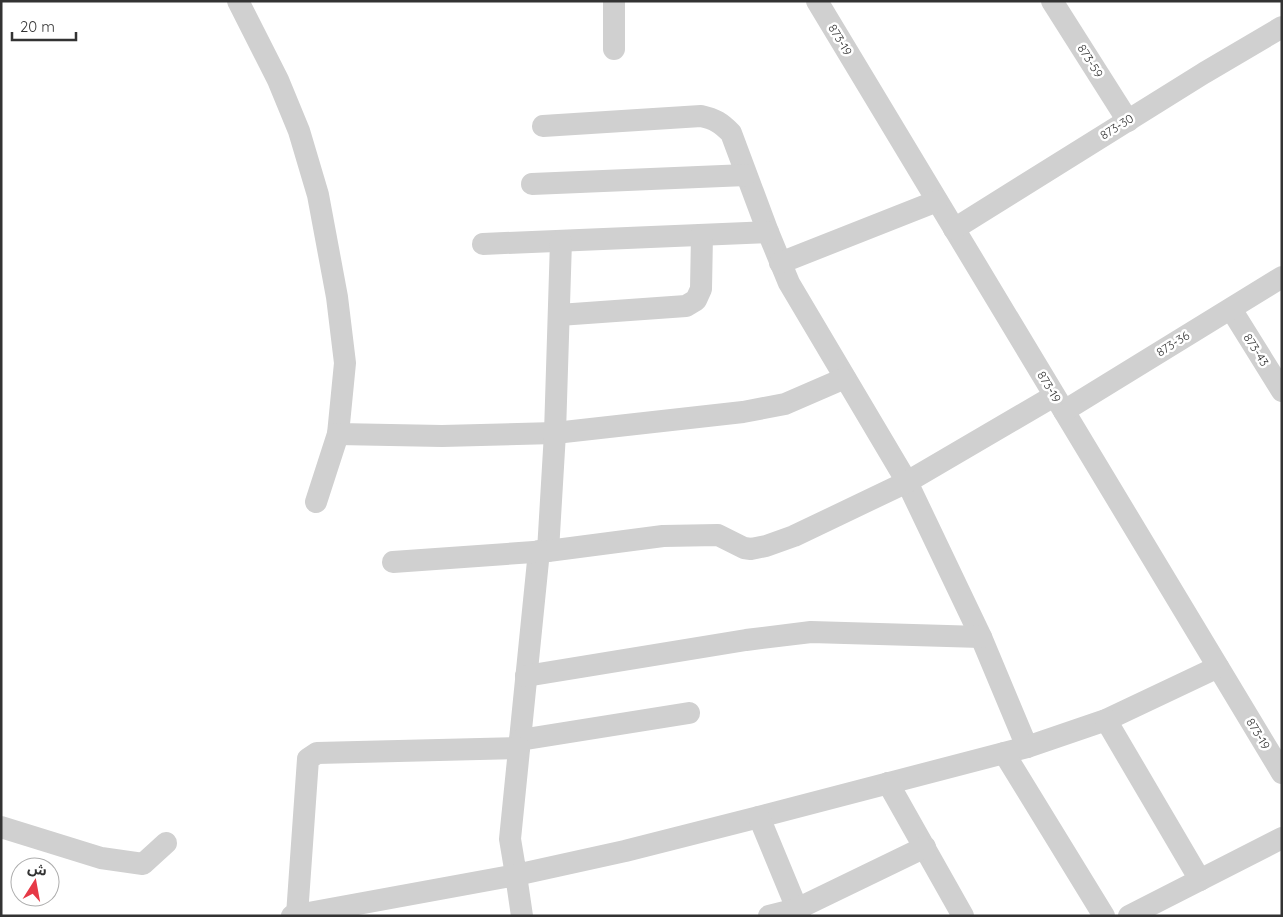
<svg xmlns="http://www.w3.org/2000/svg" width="1283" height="917" font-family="Quicksand,'Noto Sans Arabic',sans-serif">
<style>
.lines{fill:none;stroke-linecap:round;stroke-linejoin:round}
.street{stroke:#d0d0d0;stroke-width:22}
.labels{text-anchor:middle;stroke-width:5;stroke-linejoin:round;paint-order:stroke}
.street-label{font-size:12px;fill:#333;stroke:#fff}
</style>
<rect width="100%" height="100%" fill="#fff"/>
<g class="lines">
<g class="street">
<path d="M238,1L278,80L299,131L318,195L337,297L345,363L338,434L316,502"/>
<path d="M614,1V49"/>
<path d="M817,1L1282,773"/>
<path d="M1052,1L1128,121"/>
<path d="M543,126L701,116C715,119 721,123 731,133L768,232L789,283L907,482L981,637L1027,747"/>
<path d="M532,184L746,175"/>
<path d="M954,229L1204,73L1282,27"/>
<path d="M483,244L768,232"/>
<path d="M780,263L937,201"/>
<path d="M1231,309L1282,391"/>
<path d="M559,315L686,306L696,300L701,289L702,235"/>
<path d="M1064,411L1282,277"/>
<path d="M338,434L442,436L555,433L743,412L785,404L845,378"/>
<path d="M539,551L510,839L516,875L625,851L759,817L1027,747L1106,720L1218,667"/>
<path d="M548,551L555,433L561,241"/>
<path d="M393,562L548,551L663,536L718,535L744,548L751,549L766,546L794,536L907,482L1054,396"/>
<path d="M526,676L746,640L811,632L981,637"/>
<path d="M1106,720L1200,880"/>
<path d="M520,740L689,713"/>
<path d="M1004,753L1104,916"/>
<path d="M888,783L963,916"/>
<path d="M759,817L800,916"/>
<path d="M1,827L101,858L143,864L166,843"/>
<path d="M297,915L308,759L317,753L519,748"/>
<path d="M292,916L516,875L522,916"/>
<path d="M769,916L797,909L925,847"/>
<path d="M1129,916L1282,838"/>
</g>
</g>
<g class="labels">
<g class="street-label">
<text transform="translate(840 40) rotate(59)" y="4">873-19</text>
<text transform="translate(1090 61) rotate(58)" y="4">873-59</text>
<text transform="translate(1117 127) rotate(-32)" y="4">873-30</text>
<text transform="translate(1173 344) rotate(-32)" y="4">873-36</text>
<text transform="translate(1256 350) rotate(58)" y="4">873-43</text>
<text transform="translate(1049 387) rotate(59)" y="4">873-19</text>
<text transform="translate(1258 734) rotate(59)" y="4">873-19</text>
</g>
</g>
<rect width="1283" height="917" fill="none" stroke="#333333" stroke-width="5"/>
<g transform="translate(35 882) rotate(11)"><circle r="24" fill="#ffffff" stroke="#adadad"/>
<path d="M0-4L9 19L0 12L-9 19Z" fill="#e63946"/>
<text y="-8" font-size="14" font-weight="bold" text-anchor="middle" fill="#333333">ش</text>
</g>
<path d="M12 32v8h64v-8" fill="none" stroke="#333333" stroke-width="2.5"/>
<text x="20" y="32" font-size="15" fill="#333333" stroke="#ffffff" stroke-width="4" paint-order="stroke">20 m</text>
</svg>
